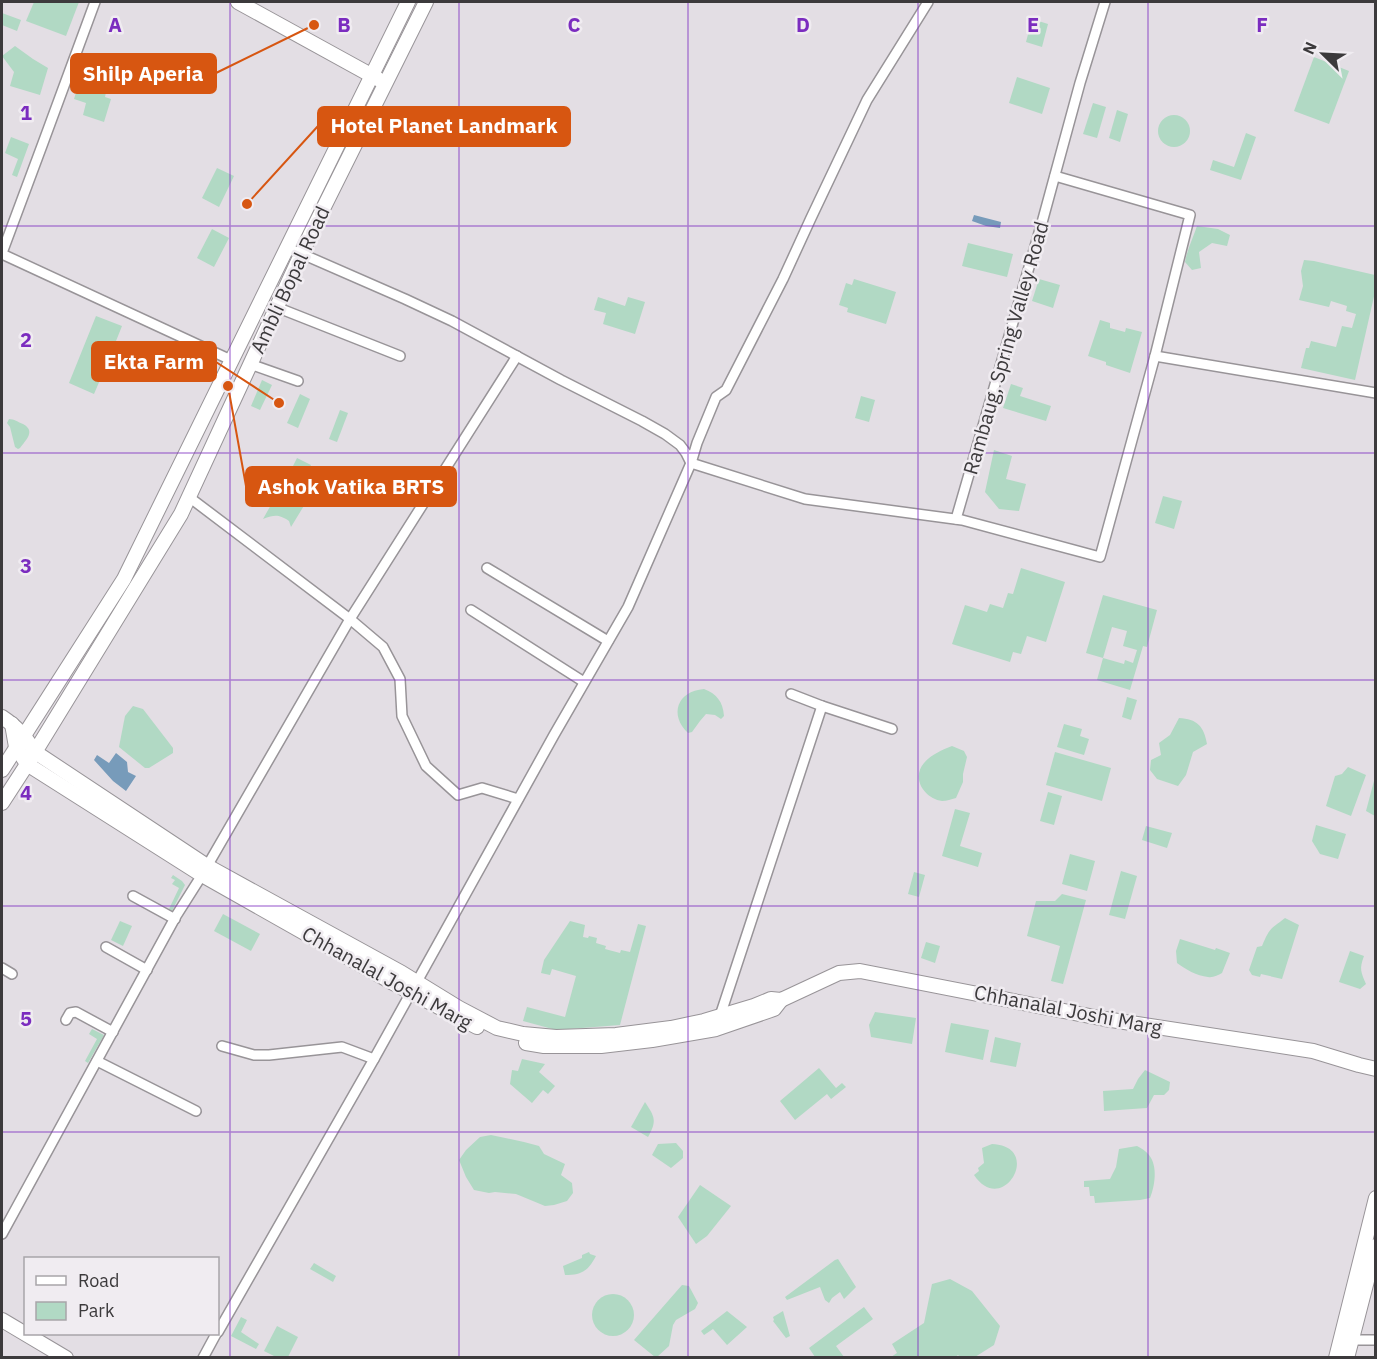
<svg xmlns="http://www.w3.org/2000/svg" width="1377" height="1359" font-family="'IBM Plex Sans',sans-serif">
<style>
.green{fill:#b1d9c4}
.water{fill:#779bba}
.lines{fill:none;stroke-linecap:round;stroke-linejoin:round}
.street-casing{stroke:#989498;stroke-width:12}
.secondary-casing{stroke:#989498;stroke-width:16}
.street{stroke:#fff;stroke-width:9}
.secondary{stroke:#fff;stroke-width:14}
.grid{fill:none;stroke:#7b2cbf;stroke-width:1.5;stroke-opacity:0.55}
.labels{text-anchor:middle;stroke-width:5;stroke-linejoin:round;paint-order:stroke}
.street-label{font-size:20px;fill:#3c3a3c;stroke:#f0ecf1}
.grid-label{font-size:20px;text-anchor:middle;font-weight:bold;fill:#7b2cbf;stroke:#f0ecf1;stroke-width:5;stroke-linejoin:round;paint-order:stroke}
.leader{fill:none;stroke:#d75611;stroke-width:2}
.callout-dot{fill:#d75611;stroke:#f0ecf1;stroke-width:2}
.callout{fill:#d75611;stroke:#d75611;stroke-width:2}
.callout-label{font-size:21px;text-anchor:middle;font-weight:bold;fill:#fff}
</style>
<rect width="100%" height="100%" fill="#e3dee4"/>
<g class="green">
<path d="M34,2H79L66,36L26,21Z"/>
<path d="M2,13L21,20L17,31L2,25Z"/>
<path d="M1032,19L1048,24L1042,47L1026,42Z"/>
<path d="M15,46L33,59L48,68L40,95L10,86L14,72L2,56Z"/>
<path d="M1314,57L1349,71L1329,124L1294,111Z"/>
<path d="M87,58L102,63L110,73L105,97L111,99L104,122L83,115L86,103L74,99Z"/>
<path d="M1017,77L1050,88L1042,114L1009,103Z"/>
<path d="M1093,103L1106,107L1097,138L1083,134Z"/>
<path d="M1117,110L1128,114L1120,142L1109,138Z"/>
<circle cx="1174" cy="131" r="16"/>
<path d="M1246,133L1256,137L1241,180L1210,170L1213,160L1234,167Z"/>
<path d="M11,137L29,144L17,177L12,175L18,159L5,153Z"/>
<path d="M217,168L234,176L219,207L202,198Z"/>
<path d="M1197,226L1218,229L1230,235L1227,246L1212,243L1199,252L1201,268L1192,270L1185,262C1187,250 1193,238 1197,226Z"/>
<path d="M212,229L229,238L214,267L197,258Z"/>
<path d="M968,243L1013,254L1007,277L962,266Z"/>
<path d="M1304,260L1314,261L1375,275V292L1355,380L1301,368L1306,348H1309L1311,341L1336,347L1342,326L1352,328L1356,314L1346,311L1347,306L1331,301L1329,307L1299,300L1303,286L1301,271Z"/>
<path d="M854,279L896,292L886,324L847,312L848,308L839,305L846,283L852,285Z"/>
<path d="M1039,279L1060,285L1053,308L1032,301Z"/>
<path d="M598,297L625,306L628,297L645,302L635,334L603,324L606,313L594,310Z"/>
<path d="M96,316L122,326L112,351L105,349L97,370L103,373L94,394L69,383Z"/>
<path d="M1100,320L1110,323V328L1125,332L1126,328L1142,332L1130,373L1106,365V362L1088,356Z"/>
<path d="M262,380L272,385L260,410L251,406Z"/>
<path d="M1011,384L1023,388L1020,396L1051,406L1046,421L1003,408Z"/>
<path d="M300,394L310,399L298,428L287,423Z"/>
<path d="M861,396L875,400L869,422L855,418Z"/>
<path d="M340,410L348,413L337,442L329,439Z"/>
<path d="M9,419C14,419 18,422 23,424C36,431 26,440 20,448L18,449L15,447L10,427L7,423Z"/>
<path d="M994,450L1012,456L1006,479L1026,484L1019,511L999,509L985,492Z"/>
<path d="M297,458L311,465L302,484L287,478Z"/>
<path d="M280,489L305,504L291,527L289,521C278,514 275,515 263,519Z"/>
<path d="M1163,496L1182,501L1174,529L1155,523Z"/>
<path d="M1021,568L1065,582L1046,642L1027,636L1021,654L1013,652L1010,662L952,644L965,605L987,612L990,604L1003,608L1008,593L1013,594Z"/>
<path d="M1103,595L1157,610L1147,647L1143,646L1130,690L1097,680L1103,658L1124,664L1125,660L1133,663L1137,650L1123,646L1127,631L1112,627L1103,658L1086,653Z"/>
<path d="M704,689C717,694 723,702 724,716L721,719L715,715L706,714L700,721L692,732L688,733C669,715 677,691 704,689Z"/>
<path d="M1127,697L1137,700L1131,720L1122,717Z"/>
<path d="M133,706L143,709L173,748V753L149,768H145L119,747L125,716Z"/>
<path d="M1179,718C1197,719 1204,726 1207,744L1193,752L1186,775L1178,786L1157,779L1150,770L1151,760L1161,755L1159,743L1170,735Z"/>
<path d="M1064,724L1082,729L1080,736L1089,739L1084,755L1057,747Z"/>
<path d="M952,746L964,751L967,757L963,774V782L956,798C951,799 947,801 942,801C924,798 911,778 924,763C932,754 942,750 952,746Z"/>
<path d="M1055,752L1111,768L1102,801L1046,785Z"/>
<path d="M1348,767L1366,775L1351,816L1326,806L1335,776L1342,774Z"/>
<path d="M1375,777V816L1366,811Z"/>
<path d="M1048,792L1062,796L1054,825L1040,821Z"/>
<path d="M955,809L970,813L960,846L982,853L978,867L942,856Z"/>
<path d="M1316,825L1346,834L1338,859L1320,854L1312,841Z"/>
<path d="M1146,826L1172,833L1167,848L1142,840Z"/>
<path d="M1070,854L1095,861L1087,891L1062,884Z"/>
<path d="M1121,871L1137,876L1125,919L1109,915Z"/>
<path d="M914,872L925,875L919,897L908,894Z"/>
<path d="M173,875L182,881L185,885L172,911L169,909L179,888L172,884L175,880L171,878Z"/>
<path d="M1062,894L1086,900L1063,984L1051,981L1060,946L1027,936L1036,901H1055Z"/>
<path d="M223,914L260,934L251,951L214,931Z"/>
<path d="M1285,918L1299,925L1282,979L1261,974L1260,977L1252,975L1249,970L1257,947L1262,946C1270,927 1270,930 1285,918Z"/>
<path d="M120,921L132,926L123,946L111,940Z"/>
<path d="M570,921L585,925L583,937L588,938L589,936L597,938L596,943L606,946L605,949L620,953L621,950L630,952L638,924L646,926L620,1025L556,1030L523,1021L527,1007L565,1017L576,976L552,969L550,975L541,973L544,960Z"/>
<path d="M1180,939L1215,950L1216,948L1230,953L1222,973C1218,975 1213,978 1208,977C1197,976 1185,969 1177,963L1176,951Z"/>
<path d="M926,942L940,946L935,963L921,958Z"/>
<path d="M1350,951L1364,956C1359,969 1361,972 1366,984L1360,989L1339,982Z"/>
<path d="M875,1012L916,1018L912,1044L871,1037L869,1025Z"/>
<path d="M951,1023L989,1030L983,1060L945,1052Z"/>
<path d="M92,1029L104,1035L88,1063L85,1061L97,1039L89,1034Z"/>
<path d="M995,1037L1021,1043L1016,1067L990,1062Z"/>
<path d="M522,1059L545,1064L539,1072L555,1086L548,1094L543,1090L532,1103L510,1084L512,1070L518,1071Z"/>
<path d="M819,1068L836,1088L842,1083L846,1087L831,1099L827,1094L795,1120L780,1101Z"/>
<path d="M1145,1070L1170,1082L1169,1090L1164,1095H1154L1147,1108L1104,1111L1103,1091L1133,1089L1138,1079Z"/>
<path d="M645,1102C655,1117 657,1121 648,1137L631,1127Z"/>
<path d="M491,1135L524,1142L539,1146L544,1154L565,1164L561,1175L572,1183L573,1193L567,1201L554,1205L545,1206L516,1194L495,1192L489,1193L474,1190L466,1177L459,1160L466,1150L480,1137Z"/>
<path d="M676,1143L683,1151V1158L671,1168L652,1155L658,1144Z"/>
<path d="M992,1144C1044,1146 1003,1218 974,1175L979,1171L978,1168L984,1163L982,1148Z"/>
<path d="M1137,1146C1141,1148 1146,1151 1149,1155C1158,1166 1155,1186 1150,1198L1140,1200L1095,1203L1094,1196H1090L1089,1187H1084V1181L1110,1179L1116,1167L1119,1149Z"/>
<path d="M700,1185L731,1206L707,1236L696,1244L678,1217Z"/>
<path d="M589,1252L590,1254L596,1256C588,1271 582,1275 565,1275L563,1266L582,1258V1255Z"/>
<path d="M838,1259L856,1287L844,1299L840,1292L832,1298L829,1303L825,1300L820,1287L787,1300L785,1297L835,1260Z"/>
<path d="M314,1263L336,1276L333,1282L310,1269Z"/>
<path d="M950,1279L972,1291L1000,1326L994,1345L975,1357H960L958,1355L954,1358L891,1357L897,1353L892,1344L924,1323L932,1284Z"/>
<path d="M682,1285L689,1286L698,1303L695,1309L676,1320L673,1325L669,1346L657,1357H655L634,1340Z"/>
<circle cx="613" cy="1315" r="21"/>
<path d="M864,1307L873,1319L836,1346L844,1357H815L809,1348Z"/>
<path d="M727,1311L747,1327L727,1345L713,1329L704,1335L701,1331Z"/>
<path d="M783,1311L790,1336L786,1338L773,1321L774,1320L773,1317Z"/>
<path d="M241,1317L247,1320L241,1332L259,1344L256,1349L231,1336Z"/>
<path d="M277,1326L298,1337L288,1357H276L264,1351Z"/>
</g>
<g class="water">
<path d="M974,215L1001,222L1000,228L986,226L972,221Z"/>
<path d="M116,753L127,762L128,772L136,776L126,791L113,781L94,760L97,755L109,763Z"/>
</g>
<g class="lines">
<defs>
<g id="street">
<path d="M1055,176L1190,215L1155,356"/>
<path d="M286,247L405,299L452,321L561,380L642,421L665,434L680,445L686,453L691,463L805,499L962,520L1100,557L1155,356L1376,393"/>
<path d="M2,253L43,143L95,2"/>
<path d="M2,254L231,360"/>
<path d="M276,307L400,356"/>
<path d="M250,364L298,381"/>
<path d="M189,497L350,619L383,647L400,679L402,716L426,766L458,795L482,788L518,799"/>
<path d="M956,519L1043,219L1080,83L1105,2"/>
<path d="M487,568L608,641"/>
<path d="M471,610L584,682"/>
<path d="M791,694L822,706L892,729"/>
<path d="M133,896L175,919"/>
<path d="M106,947L147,970"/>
<path d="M2,968L12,974"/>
<path d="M720,1016L822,706"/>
<path d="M66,1020L70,1013L76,1012L113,1032"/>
<path d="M222,1046L254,1055H269L342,1047L374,1059"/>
<path d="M97,1061L196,1111"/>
<path d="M2,1234L176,916L202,875L350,619L517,356"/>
<path d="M218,1332L374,1059L554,735L628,607L691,463L697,443L716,397L726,390L783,279L811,218L867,100L928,2"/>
<path d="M1346,1340H1376"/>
<path d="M203,1358L216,1334"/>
</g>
<g id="secondary">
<path d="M238,2L378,79"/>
<path d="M2,717C17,727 25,736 35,752L207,866L402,973L459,1008L497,1028L523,1034L556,1037L616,1035L671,1028L704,1021L754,1006L771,999L781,1000L839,973L860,971L1105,1019L1313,1051L1359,1065L1376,1069"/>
<path d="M12,724L16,747L27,764L202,875L393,983L477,1027"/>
<path d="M2,770L124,579L408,2"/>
<path d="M2,803L35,752L181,514L311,233L426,2"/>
<path d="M526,1043L544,1046H601L652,1040L716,1029L774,1009L781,1000"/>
<path d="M2,1320L66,1358"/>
<path d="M1336,1358L1376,1198"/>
<path d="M1347,1358L1376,1246"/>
</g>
</defs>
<use href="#street" class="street-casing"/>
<use href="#secondary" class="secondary-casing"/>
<use href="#street" class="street"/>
<use href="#secondary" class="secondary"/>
</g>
<path class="grid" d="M230,2V1358M459,2V1358M688,2V1358M918,2V1358M1148,2V1358M2,226H1376M2,453H1376M2,680H1376M2,906H1376M2,1132H1376"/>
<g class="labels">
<g class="street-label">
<text transform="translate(290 280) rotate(-65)" y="7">Ambli Bopal Road</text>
<text transform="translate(1006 348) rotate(-74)" y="7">Rambaug, Spring Valley Road</text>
<text transform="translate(387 978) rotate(29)" y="7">Chhanalal Joshi Marg</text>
<text transform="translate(1068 1010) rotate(11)" y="7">Chhanalal Joshi Marg</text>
</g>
</g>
<g class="grid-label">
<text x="115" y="32">A</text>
<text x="344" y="32">B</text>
<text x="574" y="32">C</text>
<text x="803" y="32">D</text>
<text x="1033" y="32">E</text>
<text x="1262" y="32">F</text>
<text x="26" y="120">1</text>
<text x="26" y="347">2</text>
<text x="26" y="573">3</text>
<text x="26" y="800">4</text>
<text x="26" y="1026">5</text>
</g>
<path class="leader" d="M314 25L216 73M247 204L318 126M279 403L216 362M228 386L246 486"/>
<g class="callout-dot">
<circle cx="314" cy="25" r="6"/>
<circle cx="247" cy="204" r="6"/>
<circle cx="279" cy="403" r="6"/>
<circle cx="228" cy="386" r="6"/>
</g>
<g class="callout">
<rect x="71" y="54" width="145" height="39" rx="6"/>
<rect x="318" y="107" width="252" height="39" rx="6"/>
<rect x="92" y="342" width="124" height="39" rx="6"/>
<rect x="246" y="467" width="210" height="39" rx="6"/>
</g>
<g class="callout-label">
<text x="143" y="81">Shilp Aperia</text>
<text x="444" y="133">Hotel Planet Landmark</text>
<text x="154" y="369">Ekta Farm</text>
<text x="351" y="494">Ashok Vatika BRTS</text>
</g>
<rect width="1377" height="1359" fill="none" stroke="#3c3a3c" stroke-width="6"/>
<rect x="24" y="1257" width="195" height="78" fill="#f0ecf1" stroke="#a8a5a9" stroke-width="1.5"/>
<rect x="36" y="1276" width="30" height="9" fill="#ffffff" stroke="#a8a5a9" stroke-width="1.5"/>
<text x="78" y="1287" font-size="18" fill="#3c3a3c">Road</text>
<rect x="36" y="1302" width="30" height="18" fill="#b1d9c4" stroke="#a8a5a9" stroke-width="1.5"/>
<text x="78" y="1317" font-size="18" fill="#3c3a3c">Park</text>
<g transform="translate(1323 54) rotate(294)" stroke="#f0ecf1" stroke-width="4.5" paint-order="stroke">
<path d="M0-4.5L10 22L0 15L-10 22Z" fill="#3c3a3c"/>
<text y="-9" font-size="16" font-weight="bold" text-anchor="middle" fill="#3c3a3c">N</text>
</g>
</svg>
